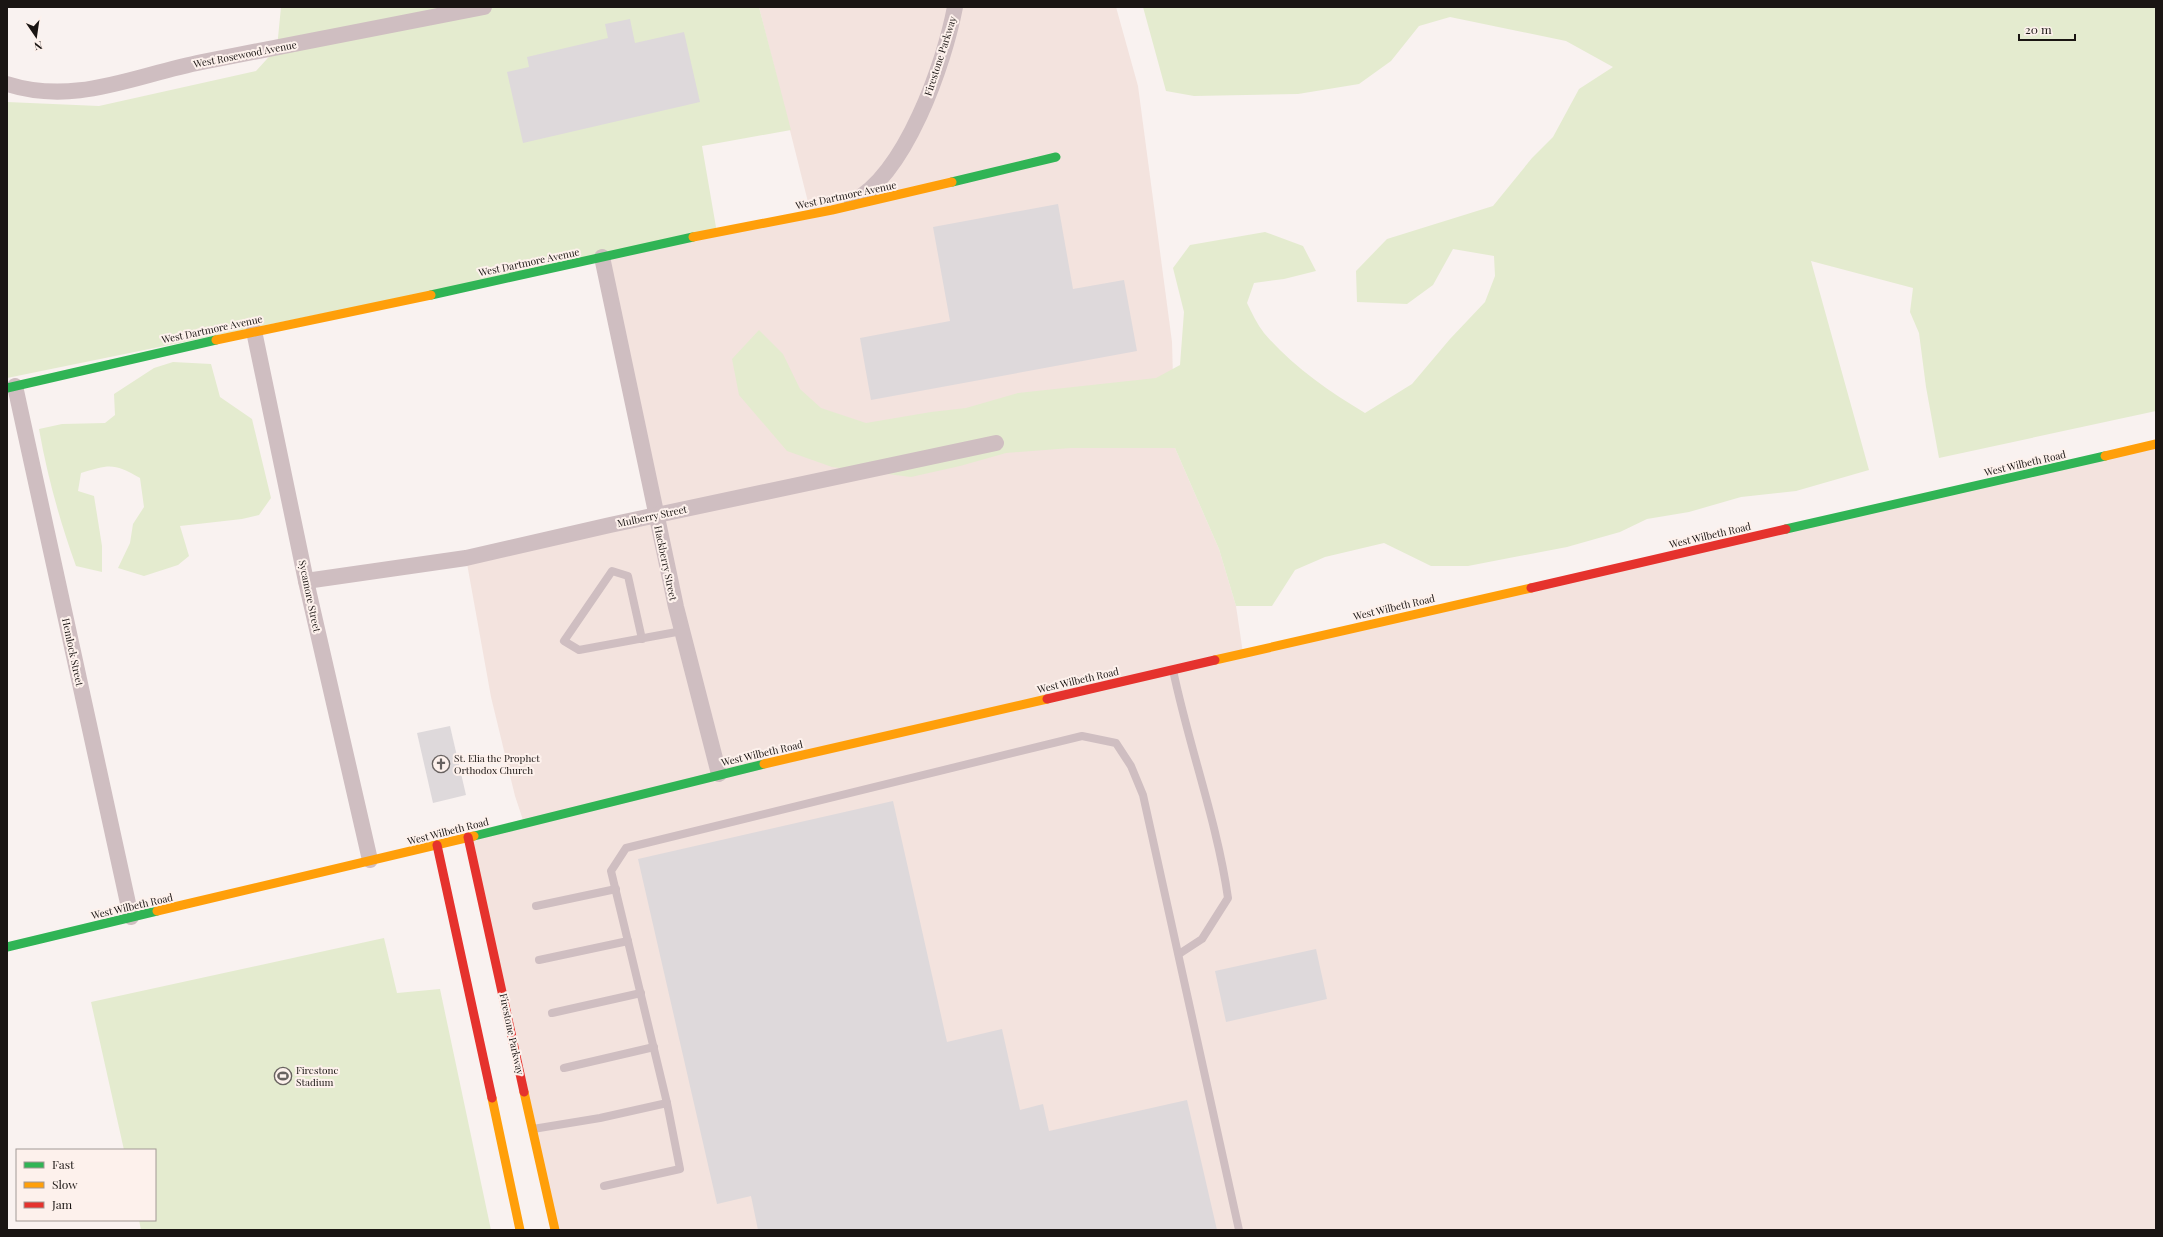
<svg xmlns="http://www.w3.org/2000/svg" width="2163" height="1237" font-family="'Playfair Display',serif">
<style>
.built{fill:#f3e3de}
.green{fill:#e4ebcf}
.building{fill:#ded9db}
.lines{fill:none;stroke-linecap:round;stroke-linejoin:round}
.lane{stroke:#cfbec1;stroke-width:8}
.street{stroke:#cfbec1;stroke-width:16}
.fast{stroke:#30b455;stroke-width:9}
.slow{stroke:#ff9f0a;stroke-width:9}
.jam{stroke:#e5322d;stroke-width:9}
.labels{text-anchor:middle;stroke-width:4;stroke-linejoin:round;paint-order:stroke}
.street-label{font-size:10px;fill:#1a1513;stroke:#fdf1ec}
.poi-label{font-size:10px;fill:#1a1513;stroke:#fdf1ec;text-anchor:start}
</style>
<rect width="100%" height="100%" fill="#f9f2f0"/>
<g class="built">
<path d="M759,7H1116L1138,86L1172,342L1175,448L1219,549L1236,606L1243,653L524,823L515,796L491,697L466,558L656,515L602,257L811,214Z"/>
<path d="M2156,444V1230H555L468,837Z"/>
</g>
<g class="green">
<path d="M281,7H759L791,130L702,146L717,233L7,378V102L99,106L256,71L277,48Z"/>
<path d="M1143,7H2156V411L1939,458L1926,387L1919,333L1910,312L1913,288L1811,261L1869,470L1796,491L1741,497L1689,512L1647,519L1620,532L1567,547L1468,566H1431L1384,543L1325,557L1295,570L1272,606H1236L1219,549L1175,448H1071L1006,453L960,466L911,477L832,467L787,451L739,395L732,359L759,330L783,354L800,389L821,408L866,423L931,412L966,408L1018,393L1156,378L1180,365L1184,312L1173,268L1190,245L1265,232L1303,246L1316,271L1284,279L1254,283L1247,303C1252,313 1257,324 1264,333C1291,365 1328,391 1365,413L1412,384L1450,339L1485,302L1495,276L1494,256L1453,249L1433,285L1407,304L1357,302L1356,271L1387,239L1493,206L1532,158L1553,137L1579,89L1613,67L1566,41L1450,17L1419,26L1391,61L1359,84L1298,94L1194,96L1166,91Z"/>
<path d="M173,362L211,364L220,397L252,419L271,498L259,515L242,519L180,526L189,556L178,565L144,576L118,568L130,543L133,524L144,507L140,478C114,463 110,464 81,473L78,491L94,496L102,546V572L76,566C60,522 47,475 39,429L62,424L105,423L115,415L114,394L154,368Z"/>
<path d="M384,938L397,993L440,989L491,1230H141L139,1220H155V1150H124L91,1002Z"/>
</g>
<g class="building">
<path d="M630,19L635,43L684,32L700,102L523,143L507,72L529,67L527,57L608,38L605,24Z"/>
<path d="M1058,204L1073,289L1124,280L1137,351L871,400L860,338L950,321L933,227Z"/>
<path d="M450,726L466,795L433,803L417,733Z"/>
<path d="M893,801L947,1042L1002,1029L1020,1110L1043,1104L1049,1131L1187,1100L1217,1230H758L751,1196L717,1204L638,859Z"/>
<path d="M1316,949L1327,999L1226,1022L1215,971Z"/>
</g>
<g class="lines">
<g class="lane">
<path d="M642,639L628,576L612,571L564,641L579,650L682,631"/>
<path d="M1173,670C1189,747 1217,821 1228,898L1202,939L1179,954"/>
<path d="M536,906L616,889"/>
<path d="M539,960L628,941"/>
<path d="M552,1013L641,993"/>
<path d="M564,1068L654,1047"/>
<path d="M533,1129L600,1118L667,1103L611,871L626,848L1082,736L1116,743L1131,766L1143,795L1239,1230"/>
<path d="M604,1186L680,1169L667,1103"/>
</g>
<g class="street">
<path d="M7,84C76,106 135,75 202,62C296,44 390,25 484,7"/>
<path d="M852,202C906,174 944,64 955,7"/>
<path d="M602,257L676,607L719,774"/>
<path d="M254,331L306,581L370,860"/>
<path d="M15,386L131,917"/>
<path d="M306,581L466,558L610,525L996,443"/>
</g>
<g class="fast">
<path d="M952,182L1056,157"/>
<path d="M431,295L693,237"/>
<path d="M7,388L216,340"/>
<path d="M1786,529L2105,456"/>
<path d="M474,836L764,764"/>
<path d="M7,947L157,911"/>
</g>
<g class="slow">
<path d="M693,237L832,210L952,182"/>
<path d="M216,340L431,295"/>
<path d="M2105,456L2156,444"/>
<path d="M1215,660L1531,588"/>
<path d="M764,764L1047,699"/>
<path d="M157,911L474,836"/>
<path d="M524,1092L555,1230"/>
<path d="M492,1098L520,1230"/>
</g>
<g class="jam">
<path d="M1531,588L1786,529"/>
<path d="M1047,699L1215,660"/>
<path d="M468,837L524,1092"/>
<path d="M437,845L492,1098"/>
</g>
</g>
<defs>
<symbol id="church-ring" viewBox="-11 -11 22 22"><circle r="9.5" fill="#fdf1ec" stroke="#686260" stroke-width="1.5"/><path d="M-1.2-6h2.4v3.5h3.3v2.4h-3.3V6h-2.4V-.1h-3.3v-2.4h3.3Z" fill="#686260"/></symbol>
<symbol id="stadium-ring" viewBox="-11 -11 22 22"><circle r="9.5" fill="#fdf1ec" stroke="#686260" stroke-width="1.5"/><path d="M0-5a6.5 5 0 1 0 0 10a6.5 5 0 1 0 0-10ZM-3.5-1.8h7v3.6h-7Z" fill="#686260"/></symbol>
</defs>
<g fill-rule="evenodd">
<use href="#church-ring" x="431" y="754" width="20" height="20"/>
<use href="#stadium-ring" x="273" y="1066" width="20" height="20"/>
</g>
<g class="labels">
<g class="street-label">
<text transform="translate(245 54) rotate(-11)" y="4">West Rosewood Avenue</text>
<text transform="translate(940 56) rotate(-72)" y="4">Firestone Parkway</text>
<text transform="translate(846 195) rotate(-12)" y="4">West Dartmore Avenue</text>
<text transform="translate(529 262) rotate(-12)" y="4">West Dartmore Avenue</text>
<text transform="translate(212 329) rotate(-12)" y="4">West Dartmore Avenue</text>
<text transform="translate(2025 463) rotate(-13)" y="4">West Wilbeth Road</text>
<text transform="translate(652 516) rotate(-12)" y="4">Mulberry Street</text>
<text transform="translate(1710 535) rotate(-13)" y="4">West Wilbeth Road</text>
<text transform="translate(666 563) rotate(78)" y="4">Hackberry Street</text>
<text transform="translate(310 596) rotate(78)" y="4">Sycamore Street</text>
<text transform="translate(1394 607) rotate(-13)" y="4">West Wilbeth Road</text>
<text transform="translate(73 652) rotate(78)" y="4">Hemlock Street</text>
<text transform="translate(1078 680) rotate(-13)" y="4">West Wilbeth Road</text>
<text transform="translate(762 753) rotate(-13)" y="4">West Wilbeth Road</text>
<text transform="translate(448 831) rotate(-14)" y="4">West Wilbeth Road</text>
<text transform="translate(132 906) rotate(-13)" y="4">West Wilbeth Road</text>
<text transform="translate(512 1034) rotate(78)" y="4">Firestone Parkway</text>
</g>
<g class="poi-label">
<text x="454" y="762">St. Elia the Prophet<tspan x="454" dy="12">Orthodox Church</tspan></text>
<text x="296" y="1074">Firestone<tspan x="296" dy="12">Stadium</tspan></text>
</g>
</g>
<rect width="2163" height="1237" fill="none" stroke="#1a1513" stroke-width="16"/>
<rect x="16" y="1149" width="140" height="72" fill="#fdf1ec" stroke="#a29995"/>
<rect x="24" y="1162" width="20" height="6" fill="#30b455" stroke="#a29995"/>
<text x="52" y="1169" font-size="12" fill="#1a1513">Fast</text>
<rect x="24" y="1182" width="20" height="6" fill="#ff9f0a" stroke="#a29995"/>
<text x="52" y="1189" font-size="12" fill="#1a1513">Slow</text>
<rect x="24" y="1202" width="20" height="6" fill="#e5322d" stroke="#a29995"/>
<text x="52" y="1209" font-size="12" fill="#1a1513">Jam</text>
<g transform="translate(36 36) rotate(167)" stroke="#fdf1ec" stroke-width="3" paint-order="stroke">
<path d="M0-3L7 15L0 10L-7 15Z" fill="#1a1513"/>
<text y="-6" font-size="11" font-weight="bold" text-anchor="middle" fill="#1a1513">N</text>
</g>
<path d="M2019 34v6h56v-6" fill="none" stroke="#1a1513" stroke-width="2"/>
<text x="2025" y="34" font-size="12" fill="#1a1513" stroke="#fdf1ec" stroke-width="3" paint-order="stroke">20 m</text>
</svg>
